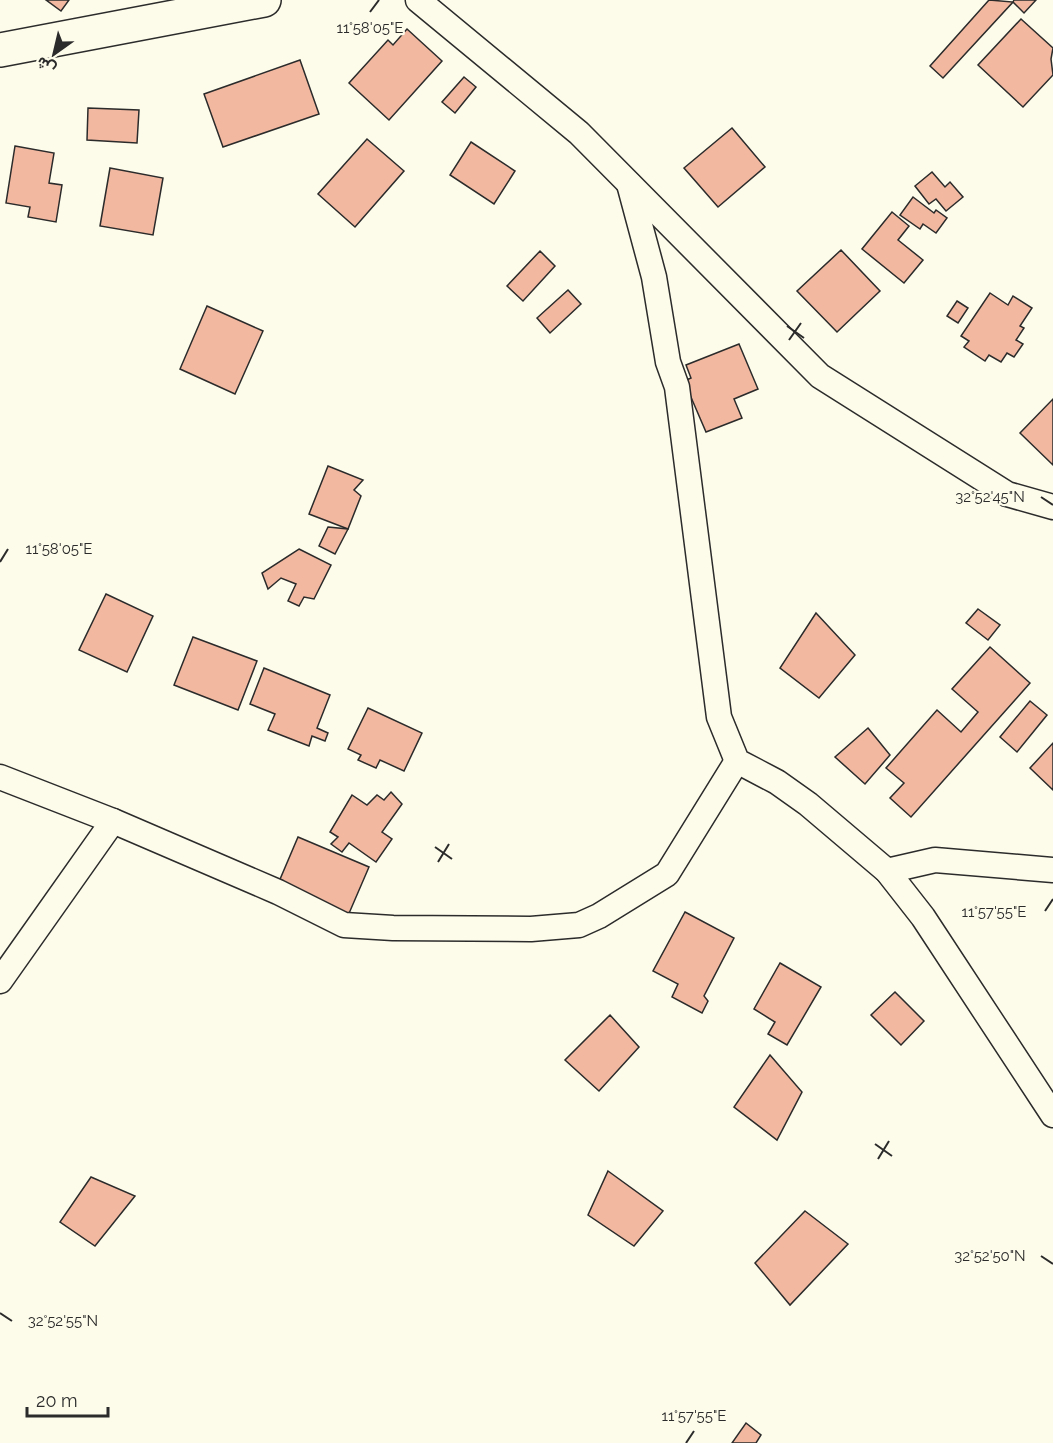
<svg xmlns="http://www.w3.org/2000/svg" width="1053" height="1443" font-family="Raleway,Vazirmatn,sans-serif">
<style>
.building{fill:#f2b8a0;stroke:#2b2b2b;stroke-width:1.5}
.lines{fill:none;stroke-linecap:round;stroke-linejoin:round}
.minor-casing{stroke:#2b2b2b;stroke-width:27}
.primary-casing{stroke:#2b2b2b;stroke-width:36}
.minor{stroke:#fdfbea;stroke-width:24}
.primary{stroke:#fdfbea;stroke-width:33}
.ticks{fill:none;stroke:#2b2b2b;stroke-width:2}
.ticks-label{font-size:15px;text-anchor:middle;fill:#2b2b2b;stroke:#fdfbea;stroke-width:4.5;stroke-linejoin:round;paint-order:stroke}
</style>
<rect width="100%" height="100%" fill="#fdfbea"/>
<g class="building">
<path d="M46,0H69L61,11Z"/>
<path d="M989,0L1013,2L943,78L930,66Z"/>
<path d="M1014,0H1036L1024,13L1013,2Z"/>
<path d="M1021,19L1053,48L1051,59L1053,75L1023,107L978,65Z"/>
<path d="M407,29L442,61L389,120L349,83L388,40L393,45Z"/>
<path d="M300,60L319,114L223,147L204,94Z"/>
<path d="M464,77L476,87L455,113L442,102Z"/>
<path d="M88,108L139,110L137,143L87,140Z"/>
<path d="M732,128L765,167L718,207L684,168Z"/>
<path d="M367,139L404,171L355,227L318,194Z"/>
<path d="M471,142L515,171L494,204L450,175Z"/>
<path d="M15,146L54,153L49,183L62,185L56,222L28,217L30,207L6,203Z"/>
<path d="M110,168L163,178L153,235L100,226Z"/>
<path d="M932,172L945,187L950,182L963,197L946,211L936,199L929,204L915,186Z"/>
<path d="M913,197L934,213L936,210L947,218L936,233L923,224L920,229L900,215Z"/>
<path d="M892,212L909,226L898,240L923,260L904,283L862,249Z"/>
<path d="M841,250L880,291L837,332L797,291Z"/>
<path d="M540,251L555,266L523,301L507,286Z"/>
<path d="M568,290L581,304L550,333L537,318Z"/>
<path d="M990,293L1008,305L1013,296L1032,308L1020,326L1024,328L1016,340L1023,344L1014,357L1007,353L1001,362L989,355L985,361L964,347L969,341L961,336Z"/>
<path d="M957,301L968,308L958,323L947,316Z"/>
<path d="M207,306L263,331L235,394L180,369Z"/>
<path d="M739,344L758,389L734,399L742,418L706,432L684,381L691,378L686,365Z"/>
<path d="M1053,399V465L1020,433Z"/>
<path d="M328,466L363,480L354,490L361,496L348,529L309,514Z"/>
<path d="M328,527L348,529L335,554L319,546Z"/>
<path d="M299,549L331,565L314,599L304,597L299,606L288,601L296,584L281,578L268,589L262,573Z"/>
<path d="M106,594L153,616L127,672L79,650Z"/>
<path d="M978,609L1000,625L988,640L966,623Z"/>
<path d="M816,613L855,655L819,698L780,668Z"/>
<path d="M193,637L257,661L238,710L174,685Z"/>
<path d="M990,647L1030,683L911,817L890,798L904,783L886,768L937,710L961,732L978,712L952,689Z"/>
<path d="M264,668L330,695L317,728L328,733L325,741L312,736L309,746L268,730L275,714L250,704Z"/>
<path d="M1030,701L1047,715L1017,752L1000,737Z"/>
<path d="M368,708L422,733L404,771L380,760L376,768L358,760L361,755L348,749Z"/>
<path d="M868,728L890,755L865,784L835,757Z"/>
<path d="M1053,743V790L1030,768Z"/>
<path d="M391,792L402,804L382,832L392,839L376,862L349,843L342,852L331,844L338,837L330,832L352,795L367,805L377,795L384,800Z"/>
<path d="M298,837L369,867L344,925L278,884Z"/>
<path d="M685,912L734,938L704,996L708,1001L702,1013L672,997L678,984L653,971Z"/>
<path d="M780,963L821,987L787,1045L768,1034L775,1022L754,1009Z"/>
<path d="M895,992L924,1021L901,1045L871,1015Z"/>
<path d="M610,1015L639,1047L599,1091L565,1060Z"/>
<path d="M770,1055L802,1092L777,1140L734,1107Z"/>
<path d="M608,1171L663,1211L634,1246L588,1215Z"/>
<path d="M91,1177L135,1196L95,1246L60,1222Z"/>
<path d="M805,1211L848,1244L790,1305L755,1263Z"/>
<path d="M746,1423L761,1435L756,1443H732Z"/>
</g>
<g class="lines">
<defs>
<g id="minor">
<path d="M418,0L579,133L820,376L1007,494L1053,507"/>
<path d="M629,184L654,277L668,362L677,387L719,717L737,761L777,782L808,804L887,871L923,917L1053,1115"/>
<path d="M0,777L113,821L278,892L344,925L393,928L531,929L579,925L599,916L667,874L737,761"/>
<path d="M887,871L935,860L1053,870"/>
<path d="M0,981L113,821"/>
</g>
<path id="primary" d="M0,50L264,0"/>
</defs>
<use href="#minor" class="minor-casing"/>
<use href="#primary" class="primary-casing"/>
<use href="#minor" class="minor"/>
<use href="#primary" class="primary"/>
</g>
<path class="ticks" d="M370,12L379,0M787,326L804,338M789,340L801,323M1041,497L1053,505M0,562L8,549M435,847L452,859M438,862L449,844M1045,911L1053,899M875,1144L892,1156M878,1159L889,1141M1041,1256L1053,1264M0,1313L12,1321M686,1443L694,1431"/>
<g class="ticks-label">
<text x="370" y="33">11°58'05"E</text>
<text x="990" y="502">32°52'45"N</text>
<text x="59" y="554">11°58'05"E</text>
<text x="994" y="917">11°57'55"E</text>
<text x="990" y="1261">32°52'50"N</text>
<text x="63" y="1326">32°52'55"N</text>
<text x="694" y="1421">11°57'55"E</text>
</g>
<g transform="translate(54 54) rotate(214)" stroke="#fdfbea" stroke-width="4.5" paint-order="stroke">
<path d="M0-4.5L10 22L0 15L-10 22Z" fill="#2b2b2b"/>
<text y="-9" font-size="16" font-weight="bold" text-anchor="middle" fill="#2b2b2b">ش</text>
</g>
<path d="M27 1407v9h81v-9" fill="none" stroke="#2b2b2b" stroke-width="3"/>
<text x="36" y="1407" font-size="18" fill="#2b2b2b" stroke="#fdfbea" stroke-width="4.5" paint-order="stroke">20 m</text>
</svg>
